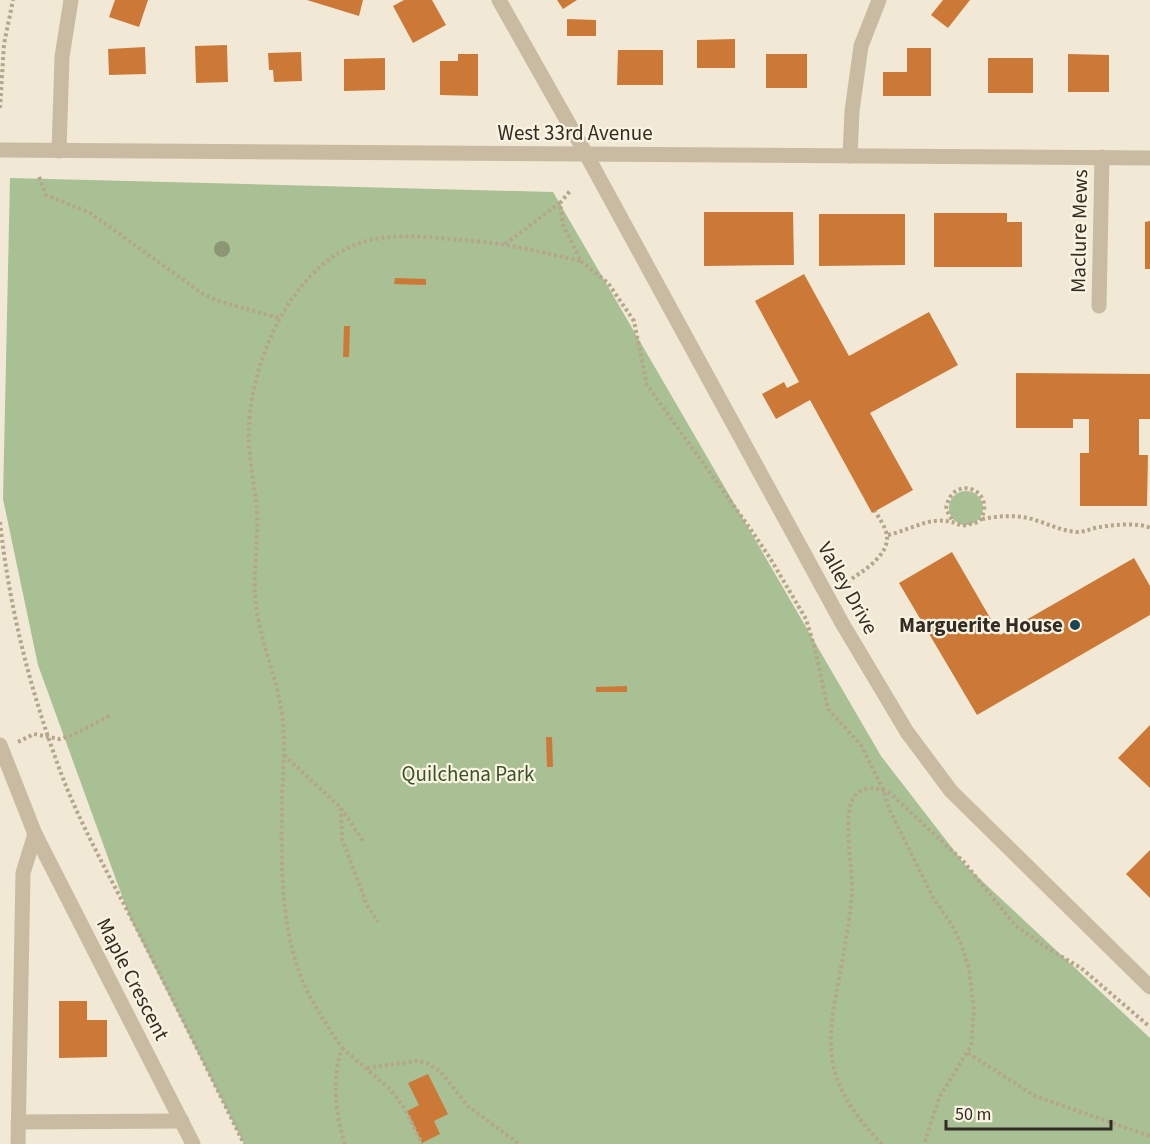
<svg xmlns="http://www.w3.org/2000/svg" width="1150" height="1144" font-family="'Source Sans 3',sans-serif">
<style>
.green{fill:#a9c095}
.building{fill:#cc7938}
.lines{fill:none;stroke-linecap:round;stroke-linejoin:round}
.path{stroke:#b5a58b;stroke-width:4;stroke-dasharray:3 3;stroke-linecap:butt}
.minor{stroke:#c9bba1;stroke-width:15}
.tertiary{stroke:#c9bba1;stroke-width:15}
.tree{fill:#8c9675}
.poi-dot{fill:#184656;stroke:#f9f3e1;stroke-width:2}
.labels{text-anchor:middle;stroke-width:4.5;stroke-linejoin:round;paint-order:stroke}
.street-label{font-size:21px;fill:#332c24;stroke:#f9f3e1}
.poi-label{font-size:21px;font-weight:bold;fill:#332c24;stroke:#f9f3e1;text-anchor:end}
.park-label{font-size:21px;fill:#3a5227;stroke:#f9f3e1}
</style>
<rect width="100%" height="100%" fill="#f1e9d5"/>
<g class="green">
<path d="M10,178L553,192L881,756L966,866L1150,1038V1144H244L130,918L38,665L3,499Z"/>
<circle cx="966" cy="508" r="17"/>
</g>
<g class="building">
<path d="M115,0H148L139,27L109,17Z"/>
<path d="M307,0H363L359,16Z"/>
<path d="M404,0H432L446,25L413,43L393,6Z"/>
<path d="M557,0H577L563,9Z"/>
<path d="M943,0H970L948,28L931,15Z"/>
<path d="M567,19L596,20V36H567Z"/>
<path d="M735,39V68H697V40Z"/>
<path d="M227,45L228,82L196,83L195,46Z"/>
<path d="M145,47L146,74L109,75L108,49Z"/>
<path d="M907,48H931V96H883V72H907Z"/>
<path d="M618,50H663V85H617Z"/>
<path d="M301,52L302,81L274,82L273,70H269L268,53Z"/>
<path d="M458,54H478V96L440,95V61H458Z"/>
<rect x="766" y="54" width="41" height="34"/>
<path d="M1068,54L1109,55V92H1068Z"/>
<path d="M385,58V90L344,91V59Z"/>
<rect x="988" y="58" width="45" height="35"/>
<path d="M704,212H793L794,265L704,266Z"/>
<path d="M934,213H1007V222H1022V267H934Z"/>
<path d="M819,214H905V265L819,266Z"/>
<path d="M1150,221V269H1145V222Z"/>
<path d="M804,274L849,356L929,312L958,365L870,413L913,490L872,513L810,400L776,419L762,394L784,382L787,388L799,382L755,301Z"/>
<path d="M395,278L426,279V285L394,284Z"/>
<path d="M344,326H350L349,357H343Z"/>
<path d="M1016,373L1150,374V419H1139V455H1148L1147,506H1080V453H1089V419H1073V428H1016Z"/>
<path d="M952,552L1000,635L1134,558L1150,586V615L977,715L899,583Z"/>
<path d="M627,686V692H596V687Z"/>
<path d="M1150,725V788L1118,758Z"/>
<path d="M546,737H552L553,767H547Z"/>
<path d="M1150,850V898L1126,874Z"/>
<path d="M59,1001H87V1020H107V1057L59,1058Z"/>
<path d="M428,1074L448,1114L434,1121L440,1134L422,1143L407,1111L419,1105L408,1083Z"/>
</g>
<g class="lines">
<g class="path">
<path d="M0,108L4,44L13,0"/>
<path d="M39,177L46,195L90,213L203,294L221,302L279,318"/>
<path d="M505,244L560,203"/>
<path d="M581,261L608,283L634,321L647,385L749,527L770,558L806,619L815,649L828,709L861,745L883,789L890,811L934,899L952,925L962,946L969,968L974,1010L971,1046L940,1096L924,1144"/>
<path d="M982,519C997,516 1013,515 1028,518C1045,522 1060,531 1077,532C1086,532 1092,528 1100,527C1114,525 1138,522 1150,528"/>
<path d="M0,522C9,605 29,686 58,765C79,824 112,880 141,937C176,1005 210,1075 244,1144"/>
<path d="M888,535C914,529 935,512 962,526L979,522C1000,491 952,471 946,509L953,522"/>
<path d="M847,582C861,572 888,557 887,537C887,529 879,518 875,511"/>
<path d="M18,742L34,734L59,739L73,735L111,715"/>
<path d="M284,755L341,808L363,841"/>
<path d="M341,808L342,839L367,905L378,922"/>
<path d="M342,1048L390,1089L405,1109L422,1144"/>
<path d="M968,1053L1035,1096L1150,1136"/>
<path d="M367,1068L417,1061L427,1063L440,1071L468,1106L519,1144"/>
<path d="M345,1144C335,1115 332,1077 342,1048C327,1025 311,1002 301,977C280,924 281,854 282,798C283,773 285,747 283,722C279,682 261,645 256,605C252,574 259,543 257,512C255,483 247,454 249,425C253,354 296,258 370,240C397,234 425,237 452,239C470,241 489,242 506,245C531,249 556,256 581,261L563,225L560,203L570,191"/>
<path d="M882,1144C859,1121 837,1092 832,1059C828,1029 835,1002 840,973C845,946 850,919 852,892C853,869 842,814 854,797C863,784 880,788 891,794L963,861L1015,925L1047,948L1081,968L1150,1027"/>
</g>
<g class="minor">
<path d="M499,0L586,154L842,623L907,732L951,791L1150,987"/>
<path d="M59,151L62,57L71,0"/>
<path d="M850,156L852,111L861,46L879,0"/>
<path d="M1099,306L1102,157"/>
<path d="M0,745L35,834L193,1144"/>
<path d="M18,1122L182,1121"/>
<path d="M18,1144L23,873L35,834"/>
</g>
<path class="tertiary" d="M0,150L1150,158"/>
</g>
<circle class="tree" cx="222" cy="249" r="8"/>
<circle class="poi-dot" cx="1075" cy="625" r="6"/>
<g class="labels">
<g class="street-label">
<text x="575" y="140">West 33rd Avenue</text>
<text transform="translate(1079 231) rotate(-89)" y="7">Maclure Mews</text>
<text transform="translate(848 588) rotate(61)" y="7">Valley Drive</text>
<text transform="translate(133 979) rotate(63)" y="7">Maple Crescent</text>
</g>
<g class="poi-label">
<text x="1063" y="632">Marguerite House</text>
</g>
<g class="park-label">
<text x="468" y="781">Quilchena Park</text>
</g>
</g>
<path d="M946 1120v9h165v-9" fill="none" stroke="#332c24" stroke-width="3"/>
<text x="955" y="1120" font-size="18" fill="#332c24" stroke="#f9f3e1" stroke-width="4.5" paint-order="stroke">50 m</text>
</svg>
